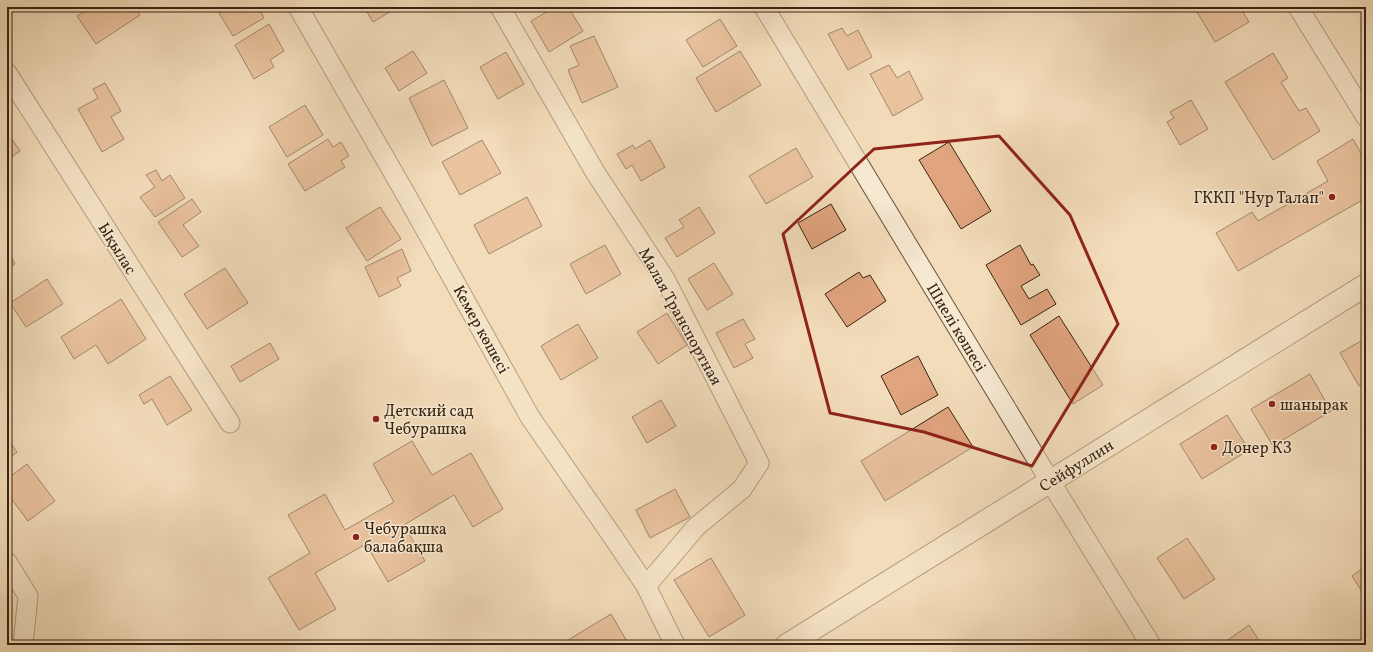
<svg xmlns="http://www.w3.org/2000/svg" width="1373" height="652" font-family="Vollkorn,serif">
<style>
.building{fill:#e0a47e;stroke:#392412}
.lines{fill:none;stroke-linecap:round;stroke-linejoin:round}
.minor-casing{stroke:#68523c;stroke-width:21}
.tertiary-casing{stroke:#68523c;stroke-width:24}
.minor{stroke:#f7e8d2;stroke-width:19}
.tertiary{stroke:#f7e8d2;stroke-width:22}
.marked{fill:none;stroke:#8f2418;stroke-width:3;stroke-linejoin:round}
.poi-dot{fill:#8f2418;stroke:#f7e8d2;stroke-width:1.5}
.labels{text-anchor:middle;stroke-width:3;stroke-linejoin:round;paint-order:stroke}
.poi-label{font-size:16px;fill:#392412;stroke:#f7e8d2;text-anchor:start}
.street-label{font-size:16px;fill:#392412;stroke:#f7e8d2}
</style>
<rect width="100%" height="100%" fill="#f3dcba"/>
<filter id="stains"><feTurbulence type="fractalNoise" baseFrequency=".005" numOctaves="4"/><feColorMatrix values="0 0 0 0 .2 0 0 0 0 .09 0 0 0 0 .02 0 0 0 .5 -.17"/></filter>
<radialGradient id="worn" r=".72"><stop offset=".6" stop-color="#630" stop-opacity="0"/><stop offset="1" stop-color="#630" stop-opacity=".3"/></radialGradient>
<g class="building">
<path d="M91,7H134L140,15L96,44L77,16Z"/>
<path d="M229,7H258L264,18L233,36L219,13Z"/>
<path d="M364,7H398L373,22Z"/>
<path d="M555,7H568L583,31L549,52L531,21Z"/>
<path d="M1194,7H1240L1249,22L1215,42Z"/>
<path d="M720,19L737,46L703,67L686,40Z"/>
<path d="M269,24L284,51L270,60L274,67L254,79L235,45Z"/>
<path d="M842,28L847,36L858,30L872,57L848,70L828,34Z"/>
<path d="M594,36L618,87L582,103L568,70L579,65L570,46Z"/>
<path d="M413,51L427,73L399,91L385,68Z"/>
<path d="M740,51L761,85L716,112L696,78Z"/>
<path d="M506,52L524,84L498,99L480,67Z"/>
<path d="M1273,53L1288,78L1281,82L1299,111L1306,108L1320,131L1273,160L1225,82Z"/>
<path d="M889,65L897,78L909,71L923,99L893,116L870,74Z"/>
<path d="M444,80L468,128L432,146L409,98Z"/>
<path d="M105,83L121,111L111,117L124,139L102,152L78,109L98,98L93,89Z"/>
<path d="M1191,100L1208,129L1180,145L1167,122L1174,118L1170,112Z"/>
<path d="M305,105L323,135L287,157L269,127Z"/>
<path d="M7,132L20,151L7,160Z"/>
<path d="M328,139L333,147L341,142L349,156L341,161L345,167L305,191L288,164Z"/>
<path d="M1353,139L1366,162V198L1238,271L1216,233L1252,212L1258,221L1328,181L1317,161Z"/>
<path d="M482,140L501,173L460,195L442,162Z"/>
<path d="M650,140L665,167L641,181L632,165L626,169L617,154L633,145L635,149Z"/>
<path d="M949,142L991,211L961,229L919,160Z"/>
<path d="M796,148L813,177L766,204L749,176Z"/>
<path d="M156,170L162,181L170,175L185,198L155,217L140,197L155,187L146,175Z"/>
<path d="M527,197L542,226L489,254L474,225Z"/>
<path d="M192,199L201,212L183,225L199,246L182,257L158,222Z"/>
<path d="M831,204L846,230L812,249L798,223Z"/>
<path d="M380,207L401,239L367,261L346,228Z"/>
<path d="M699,207L715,233L677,257L665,238L684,227L679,220Z"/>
<path d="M605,245L621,274L586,294L570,264Z"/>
<path d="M1020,245L1031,265L1033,264L1040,275L1021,286L1029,299L1047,289L1056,304L1021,325L986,265Z"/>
<path d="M7,249L15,264L7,269Z"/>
<path d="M402,249L411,271L397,278L401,286L379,297L365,267Z"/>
<path d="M714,263L733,294L707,310L688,279Z"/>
<path d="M225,268L248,303L207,329L184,294Z"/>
<path d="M859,272L863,278L870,275L886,301L847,327L825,294Z"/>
<path d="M47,279L63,304L26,327L10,303Z"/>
<path d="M121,299L146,339L108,364L96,345L74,359L61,337Z"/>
<path d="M667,313L687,345L658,364L637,332Z"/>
<path d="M1059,316L1103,385L1073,404L1030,335Z"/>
<path d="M743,319L755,339L745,344L753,358L734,368L716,333Z"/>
<path d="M578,324L598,358L561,380L541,346Z"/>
<path d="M1366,338V382L1359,386L1340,353Z"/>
<path d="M270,343L279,359L240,382L231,366Z"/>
<path d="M918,356L938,395L901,415L881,376Z"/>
<path d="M1310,374L1331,411L1273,446L1251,409Z"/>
<path d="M170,376L192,410L167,425L152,399L144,404L139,395Z"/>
<path d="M661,400L676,426L647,443L632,417Z"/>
<path d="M948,407L973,447L885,501L861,461Z"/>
<path d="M1227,415L1249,450L1202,479L1180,444Z"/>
<path d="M7,438L17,452L7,460Z"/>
<path d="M412,441L432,475L471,453L503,509L473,527L454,495L404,525L425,561L388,582L366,544L315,573L336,609L299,630L268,578L310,553L288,515L325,494L345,530L394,502L373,464Z"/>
<path d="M27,464L55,501L28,521L7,493V479Z"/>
<path d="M675,489L690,517L650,538L636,510Z"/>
<path d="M1187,538L1215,579L1184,599L1157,558Z"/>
<path d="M711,558L745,615L709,637L674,580Z"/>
<path d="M1366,566V598L1352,576Z"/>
<path d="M611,614L629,645H560Z"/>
<path d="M1249,625L1262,645H1231L1228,640Z"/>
</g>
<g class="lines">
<defs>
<g id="minor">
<path d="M298,7L405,193L530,417L613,537L646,586L675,645"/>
<path d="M500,7L595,172L665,279L759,463L742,489L696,527L646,586"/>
<path d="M764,7L1050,481L1151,645"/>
<path d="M1298,7L1366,117"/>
<path d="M7,73L230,423"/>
<path d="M7,562L28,596L23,645"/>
</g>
<path id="tertiary" d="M787,645L1366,285"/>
</defs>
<use href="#minor" class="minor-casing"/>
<use href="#tertiary" class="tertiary-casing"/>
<use href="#minor" class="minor"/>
<use href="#tertiary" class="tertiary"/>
</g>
<path d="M0 0H1373V652H0ZM999,136L1070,215L1118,324L1032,466L924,432L830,413L783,234L874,149Z" fill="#f3dcba" fill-opacity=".55" fill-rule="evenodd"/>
<path class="marked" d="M999,136L1070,215L1118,324L1032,466L924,432L830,413L783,234L874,149Z"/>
<g class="poi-dot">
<circle cx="1332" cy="197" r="4"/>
<circle cx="1272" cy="404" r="4"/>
<circle cx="376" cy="419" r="4"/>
<circle cx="1214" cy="447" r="4"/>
<circle cx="356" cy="537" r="4"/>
</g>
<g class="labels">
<g class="poi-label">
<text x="1324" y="203" text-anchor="end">ГККП "Нур Талап"</text>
<text x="1280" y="410">шанырак</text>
<text x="384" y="416">Детский сад<tspan x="384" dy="18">Чебурашка</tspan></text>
<text x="1222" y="453">Донер КЗ</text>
<text x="364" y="534">Чебурашка<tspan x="364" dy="18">балабақша</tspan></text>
</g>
<g class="street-label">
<text transform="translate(118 248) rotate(58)" y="6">Ықылас</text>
<text transform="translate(681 316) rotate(61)" y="6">Малая Транспортная</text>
<text transform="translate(957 327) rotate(59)" y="6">Шиелі көшесі</text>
<text transform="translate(482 329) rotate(61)" y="6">Кемер көшесі</text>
<text transform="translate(1076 465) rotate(-32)" y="6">Сейфуллин</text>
</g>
</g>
<rect width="1373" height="652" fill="none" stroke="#f3dcba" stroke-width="24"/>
<rect x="8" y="8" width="1357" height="636" fill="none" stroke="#392412" stroke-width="2"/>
<rect x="12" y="12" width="1349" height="628" fill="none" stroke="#392412"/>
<rect width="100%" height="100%" filter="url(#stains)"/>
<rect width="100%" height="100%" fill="url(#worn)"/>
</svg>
